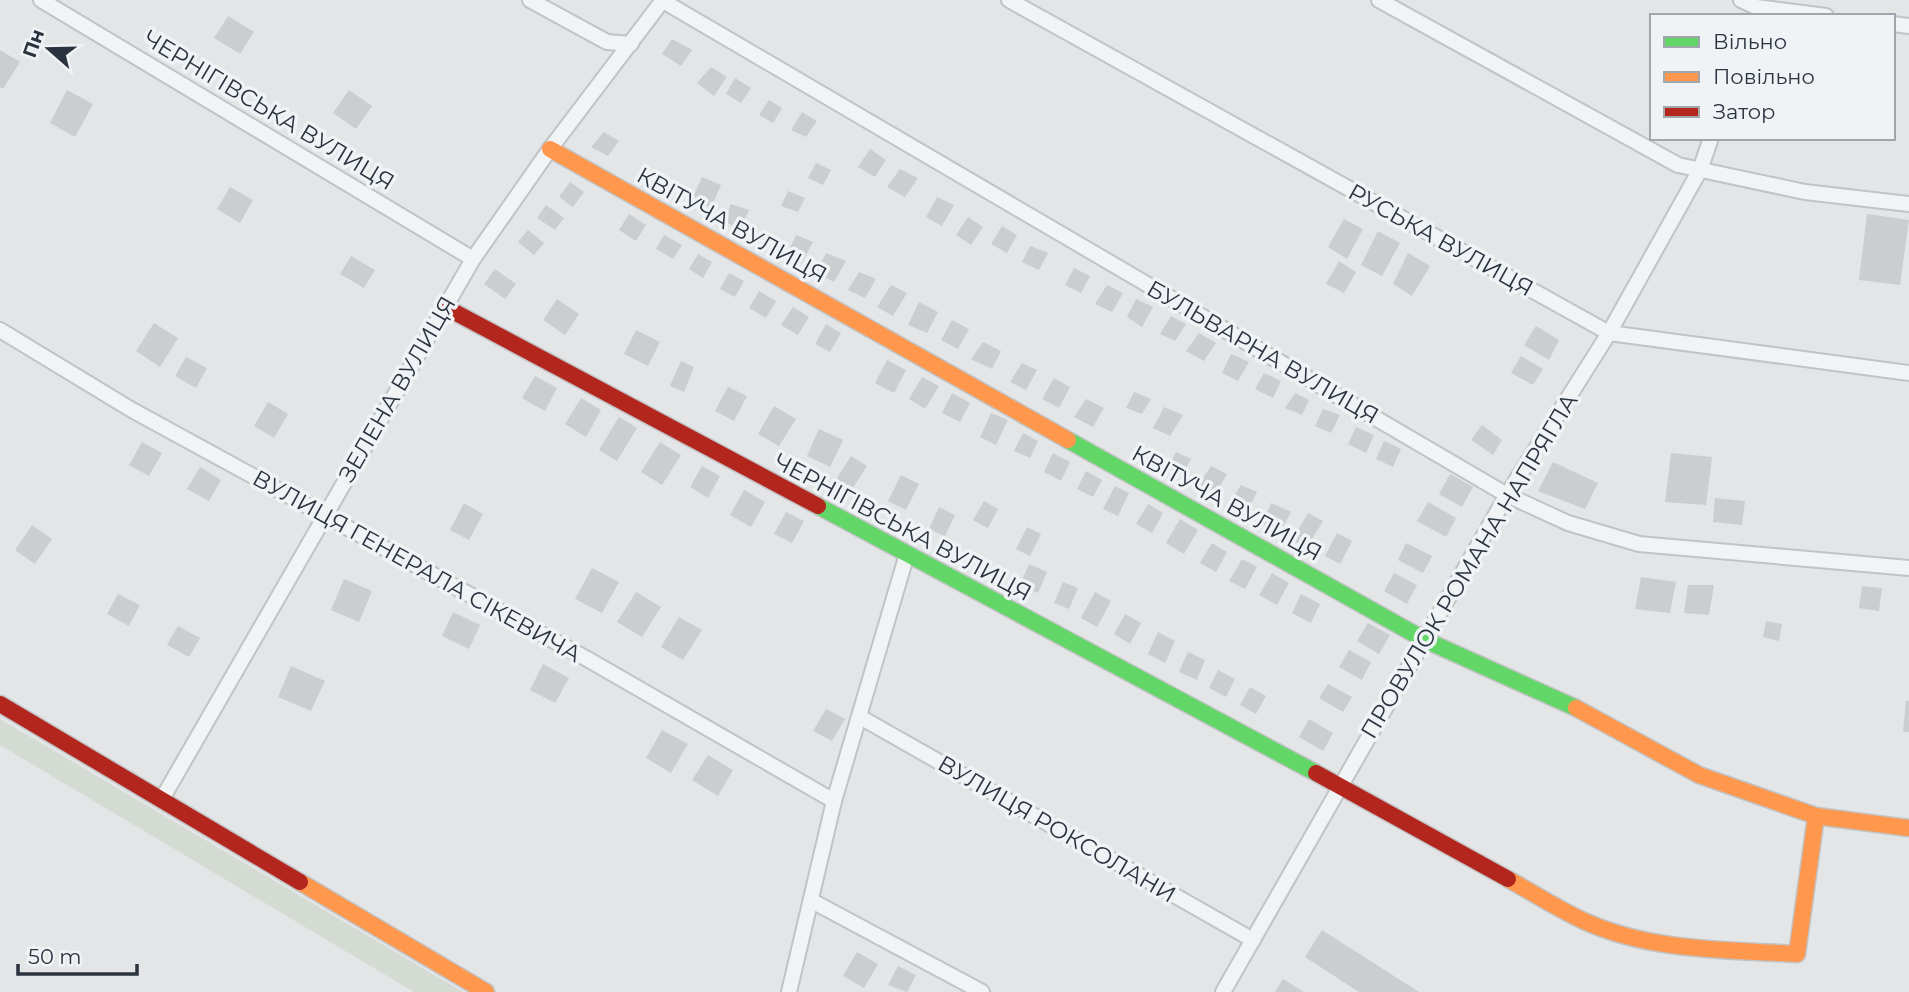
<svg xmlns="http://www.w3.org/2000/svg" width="1909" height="992" font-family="Montserrat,sans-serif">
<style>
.green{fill:#d4dbd3}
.building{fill:#cbcdcf}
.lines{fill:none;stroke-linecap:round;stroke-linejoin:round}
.street-casing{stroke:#c1c3c5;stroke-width:18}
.fast-casing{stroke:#c1c3c5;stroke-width:19}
.slow-casing{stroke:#c1c3c5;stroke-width:19}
.jam-casing{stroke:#c1c3c5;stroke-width:19}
.street{stroke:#f1f3f4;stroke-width:14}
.fast{stroke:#63d668;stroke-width:16}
.slow{stroke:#ff974d;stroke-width:16}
.jam{stroke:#b3261e;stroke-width:16}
.labels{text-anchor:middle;stroke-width:7;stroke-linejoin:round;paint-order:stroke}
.street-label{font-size:23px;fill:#2b333f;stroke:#f0f3f6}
</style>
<rect width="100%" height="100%" fill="#e3e5e7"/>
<path class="green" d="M0,719L463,992H414L0,745Z"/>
<g class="building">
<path d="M228,16L254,32L240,54L214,38Z"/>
<path d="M672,39L692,50L681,66L662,54Z"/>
<path d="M0,50L20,62L3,89L0,87Z"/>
<path d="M711,67L727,77L714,96L697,83Z"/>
<path d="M735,78L751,88L741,103L726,94Z"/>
<path d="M67,90L93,104L75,137L50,123Z"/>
<path d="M349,90L372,106L356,129L333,113Z"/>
<path d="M769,100L782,108L773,123L759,115Z"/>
<path d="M802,112L817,121L806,137L791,130Z"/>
<path d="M604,132L619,141L608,156L591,147Z"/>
<path d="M870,149L886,160L875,177L858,167Z"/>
<path d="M816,163L831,170L823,185L808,178Z"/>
<path d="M900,169L918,178L905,197L887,187Z"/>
<path d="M702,177L721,185L711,208L691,201Z"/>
<path d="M570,182L584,192L573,207L559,197Z"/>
<path d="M230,187L253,200L240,223L217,209Z"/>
<path d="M788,191L805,198L798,212L781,206Z"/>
<path d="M937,197L954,205L942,226L926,217Z"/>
<path d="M731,204L749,210L740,229L723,221Z"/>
<path d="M546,205L564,218L555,230L537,218Z"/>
<path d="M629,214L646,225L636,241L619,230Z"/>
<path d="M1867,214L1909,220L1900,285L1859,280Z"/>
<path d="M968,217L983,227L971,245L956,235Z"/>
<path d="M1344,219L1363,229L1347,259L1328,247Z"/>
<path d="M1002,226L1017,235L1007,253L991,244Z"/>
<path d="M528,230L544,243L534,255L518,242Z"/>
<path d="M1378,231L1400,243L1382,276L1361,265Z"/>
<path d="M664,235L682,245L673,259L656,249Z"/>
<path d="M796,235L813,242L801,264L786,256Z"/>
<path d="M1030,246L1048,253L1039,270L1022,262Z"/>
<path d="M826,253L846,261L834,282L816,273Z"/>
<path d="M1408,253L1430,266L1412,296L1393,284Z"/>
<path d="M698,254L712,262L703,278L689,269Z"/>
<path d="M351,256L375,270L364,288L340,274Z"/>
<path d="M1339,261L1356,272L1344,293L1326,284Z"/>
<path d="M1074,268L1090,276L1081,293L1065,285Z"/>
<path d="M495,269L516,284L505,299L484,284Z"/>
<path d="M859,272L876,279L865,298L848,290Z"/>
<path d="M729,273L744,281L735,297L720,289Z"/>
<path d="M891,285L907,293L893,316L877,307Z"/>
<path d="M1107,285L1123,293L1112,312L1095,304Z"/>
<path d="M759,291L776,301L766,318L749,308Z"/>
<path d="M557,299L579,314L565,335L543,320Z"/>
<path d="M1136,299L1153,307L1142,327L1127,317Z"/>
<path d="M919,302L938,312L927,333L908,325Z"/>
<path d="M793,307L809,317L798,335L781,325Z"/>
<path d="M1171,316L1186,324L1175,341L1160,334Z"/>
<path d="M952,320L969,329L958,349L941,340Z"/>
<path d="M154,323L178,338L160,367L136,351Z"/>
<path d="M826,324L841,333L830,352L815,344Z"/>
<path d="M1536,326L1559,340L1549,360L1524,345Z"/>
<path d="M636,330L660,342L648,366L624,354Z"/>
<path d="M1199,333L1216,343L1204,361L1186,351Z"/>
<path d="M983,342L1001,351L992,369L971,359Z"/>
<path d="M1231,354L1249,362L1238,381L1222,373Z"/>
<path d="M1521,356L1543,369L1533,385L1511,373Z"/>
<path d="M186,357L207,368L196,388L175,376Z"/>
<path d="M887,360L906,370L894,393L875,383Z"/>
<path d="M681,361L694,367L684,392L670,386Z"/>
<path d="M1022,363L1037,370L1026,390L1010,382Z"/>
<path d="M1264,373L1281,381L1273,398L1255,389Z"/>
<path d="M535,376L557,388L545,411L522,398Z"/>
<path d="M922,377L939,386L925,409L909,399Z"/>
<path d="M1054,378L1070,387L1059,408L1042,399Z"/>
<path d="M728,387L747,396L734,421L715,411Z"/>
<path d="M1134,392L1151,399L1142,414L1126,408Z"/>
<path d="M952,393L970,403L960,422L942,413Z"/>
<path d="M1295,393L1309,400L1302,415L1285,408Z"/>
<path d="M581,398L601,410L586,437L565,424Z"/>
<path d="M1086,399L1104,408L1093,427L1074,417Z"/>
<path d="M268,402L288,414L274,438L254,426Z"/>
<path d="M774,406L796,419L779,446L758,434Z"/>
<path d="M1164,407L1183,415L1170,436L1153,428Z"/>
<path d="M1323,409L1340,415L1331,433L1315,426Z"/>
<path d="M991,413L1008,420L996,445L980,437Z"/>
<path d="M619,417L637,428L617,461L599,450Z"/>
<path d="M1482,425L1502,440L1493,455L1471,440Z"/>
<path d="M1356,427L1374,435L1366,453L1348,444Z"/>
<path d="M819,429L843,440L830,467L807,456Z"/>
<path d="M1023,433L1038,441L1030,458L1014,451Z"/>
<path d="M1384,441L1401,449L1393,467L1376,459Z"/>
<path d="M142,442L162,453L149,476L129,465Z"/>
<path d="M660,442L681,455L662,485L641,472Z"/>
<path d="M1176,452L1191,459L1183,474L1168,468Z"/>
<path d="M1053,453L1070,462L1061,481L1044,472Z"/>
<path d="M1671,453L1712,457L1706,505L1665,502Z"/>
<path d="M851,456L867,466L851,491L835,481Z"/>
<path d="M1553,462L1598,483L1585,509L1538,491Z"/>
<path d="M702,466L720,476L708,498L690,487Z"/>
<path d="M1211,466L1227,474L1215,495L1198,486Z"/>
<path d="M200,467L221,480L209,501L187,489Z"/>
<path d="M1086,471L1102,480L1093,497L1077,489Z"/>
<path d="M1450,474L1473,487L1462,507L1439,494Z"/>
<path d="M901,475L919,484L906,510L888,501Z"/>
<path d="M1241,485L1257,492L1245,515L1227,507Z"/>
<path d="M1115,486L1129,493L1118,516L1103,509Z"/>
<path d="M744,490L765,502L751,527L730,515Z"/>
<path d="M1715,498L1745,501L1742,525L1713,522Z"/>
<path d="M984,501L998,509L988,528L973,520Z"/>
<path d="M1428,502L1456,518L1446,537L1417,521Z"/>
<path d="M464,503L483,514L469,540L450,530Z"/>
<path d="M1271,503L1291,512L1280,532L1262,524Z"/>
<path d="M1148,504L1163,513L1152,533L1136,524Z"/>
<path d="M939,507L955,515L945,536L929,529Z"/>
<path d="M786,512L804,521L792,543L774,534Z"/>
<path d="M1308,513L1323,521L1307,547L1292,541Z"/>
<path d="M1180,519L1198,530L1184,554L1166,543Z"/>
<path d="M32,525L52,539L35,564L15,550Z"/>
<path d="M1027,527L1041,534L1030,556L1016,549Z"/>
<path d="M1337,533L1352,541L1340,564L1325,556Z"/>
<path d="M1212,543L1227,552L1216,572L1200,563Z"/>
<path d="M1406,543L1432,556L1423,573L1398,560Z"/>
<path d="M1242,559L1257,567L1245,589L1229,581Z"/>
<path d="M1029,564L1047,572L1038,593L1020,585Z"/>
<path d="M592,568L619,582L602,613L575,599Z"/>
<path d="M1272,573L1289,583L1277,605L1259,595Z"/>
<path d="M1394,573L1417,585L1407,604L1384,591Z"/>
<path d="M1641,577L1676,582L1670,613L1635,609Z"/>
<path d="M344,579L372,591L359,622L331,610Z"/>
<path d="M1063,582L1078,588L1069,609L1054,603Z"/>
<path d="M1688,585H1714L1709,615L1684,613Z"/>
<path d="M1862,586L1882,588L1879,611L1859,608Z"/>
<path d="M636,592L661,607L642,637L617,622Z"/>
<path d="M1095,592L1111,601L1097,627L1081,618Z"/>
<path d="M118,594L140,605L129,626L107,614Z"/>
<path d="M1301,594L1320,604L1311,623L1292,613Z"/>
<path d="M453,612L480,625L469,649L442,636Z"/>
<path d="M1125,614L1141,623L1130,644L1114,634Z"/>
<path d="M679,617L702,630L683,660L661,647Z"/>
<path d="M1766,621L1782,624L1779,641L1763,637Z"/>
<path d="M1368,623L1390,635L1379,654L1357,641Z"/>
<path d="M178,626L200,638L189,657L167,645Z"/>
<path d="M1158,632L1175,641L1165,663L1148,654Z"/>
<path d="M1349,650L1371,662L1362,680L1339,667Z"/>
<path d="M1188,652L1205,660L1197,680L1179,672Z"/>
<path d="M543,664L569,678L555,703L530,690Z"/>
<path d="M291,666L325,681L311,711L278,697Z"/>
<path d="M1218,670L1235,679L1226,697L1209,688Z"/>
<path d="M1328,684L1352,697L1343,712L1319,698Z"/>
<path d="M1250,687L1266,696L1256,714L1240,705Z"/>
<path d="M1906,701H1909V732H1903Z"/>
<path d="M826,709L845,719L832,741L813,731Z"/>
<path d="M1309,719L1333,733L1323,751L1299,737Z"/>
<path d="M662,730L688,744L671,773L646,758Z"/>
<path d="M708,755L733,770L718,796L692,780Z"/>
<path d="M1322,930L1419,992H1359L1305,957Z"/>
<path d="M857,952L878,964L864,988L843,976Z"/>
<path d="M898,966L916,975L907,992L888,985Z"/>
<path d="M1283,979L1304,992H1275Z"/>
</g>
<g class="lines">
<defs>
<g id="street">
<path d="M41,0L473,259"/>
<path d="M530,0L607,42L631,44"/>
<path d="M1009,0L1609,333L1909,373"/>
<path d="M1379,0L1678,165L1805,192L1909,204"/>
<path d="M1741,0L1756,7L1826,16"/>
<path d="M663,1L1507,495L1568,523L1639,544L1909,568"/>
<path d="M1893,24L1909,26"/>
<path d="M0,330L132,410L589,660L834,801"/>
<path d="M860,717L1253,940"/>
<path d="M162,799L473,259L550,149L663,0"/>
<path d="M812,901L982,992"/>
<path d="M789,992L834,801L907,554"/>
<path d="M1223,992L1507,495L1609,333L1700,170L1711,138"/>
</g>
<g id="fast">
<path d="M1068,440L1425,640L1576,708"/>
<path d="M818,506L1316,773"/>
</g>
<g id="slow">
<path d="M550,149L1068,440"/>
<path d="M1576,708L1699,775L1816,816L1909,828"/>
<path d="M1508,879C1533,893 1558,909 1584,921C1649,951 1727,950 1797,954L1816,816"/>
<path d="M300,882L486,992"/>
</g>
<g id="jam">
<path d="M445,307L818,506"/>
<path d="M0,704L300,882"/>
<path d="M1316,773L1508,879"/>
</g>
</defs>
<use href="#street" class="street-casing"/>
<use href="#fast" class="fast-casing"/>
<use href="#slow" class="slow-casing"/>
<use href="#jam" class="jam-casing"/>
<use href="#street" class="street"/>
<use href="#fast" class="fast"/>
<use href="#slow" class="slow"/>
<use href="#jam" class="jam"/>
</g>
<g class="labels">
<g class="street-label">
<text transform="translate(269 110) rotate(31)" y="8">ЧЕРНІГІВСЬКА ВУЛИЦЯ</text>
<text transform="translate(732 225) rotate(29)" y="8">КВІТУЧА ВУЛИЦЯ</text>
<text transform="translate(1441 240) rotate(29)" y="8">РУСЬКА ВУЛИЦЯ</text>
<text transform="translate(1263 352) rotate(30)" y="8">БУЛЬВАРНА ВУЛИЦЯ</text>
<text transform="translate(397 389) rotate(-60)" y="8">ЗЕЛЕНА ВУЛИЦЯ</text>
<text transform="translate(1227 503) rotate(29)" y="8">КВІТУЧА ВУЛИЦЯ</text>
<text transform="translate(903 527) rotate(28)" y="8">ЧЕРНІГІВСЬКА ВУЛИЦЯ</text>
<text transform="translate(417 566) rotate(29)" y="8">ВУЛИЦЯ ГЕНЕРАЛА СІКЕВИЧА</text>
<text transform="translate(1469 566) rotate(-59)" y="8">ПРОВУЛОК РОМАНА НАПРЯГЛА</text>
<text transform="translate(1057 829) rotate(30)" y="8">ВУЛИЦЯ РОКСОЛАНИ</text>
</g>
</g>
<rect x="1650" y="14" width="245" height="126" fill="#f0f3f6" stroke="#a1a6ad" stroke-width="2"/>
<rect x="1664" y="37" width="35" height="10" fill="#63d668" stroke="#a1a6ad" stroke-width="2"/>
<text x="1713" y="49" font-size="21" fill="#2b333f">Вільно</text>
<rect x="1664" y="72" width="35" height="10" fill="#ff974d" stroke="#a1a6ad" stroke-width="2"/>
<text x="1713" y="84" font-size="21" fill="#2b333f">Повільно</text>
<rect x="1664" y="107" width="35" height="10" fill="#b3261e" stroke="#a1a6ad" stroke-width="2"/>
<text x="1713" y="119" font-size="21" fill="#2b333f">Затор</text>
<g transform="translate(49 49) rotate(290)" stroke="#f0f3f6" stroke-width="5" paint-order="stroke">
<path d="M0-5L12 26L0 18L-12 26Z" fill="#2b333f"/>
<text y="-10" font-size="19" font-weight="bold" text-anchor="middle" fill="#2b333f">Пн</text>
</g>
<path d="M18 964v10h119v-10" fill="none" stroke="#2b333f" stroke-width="3.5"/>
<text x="28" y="964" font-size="21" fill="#2b333f" stroke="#f0f3f6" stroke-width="5" paint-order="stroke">50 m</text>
</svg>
